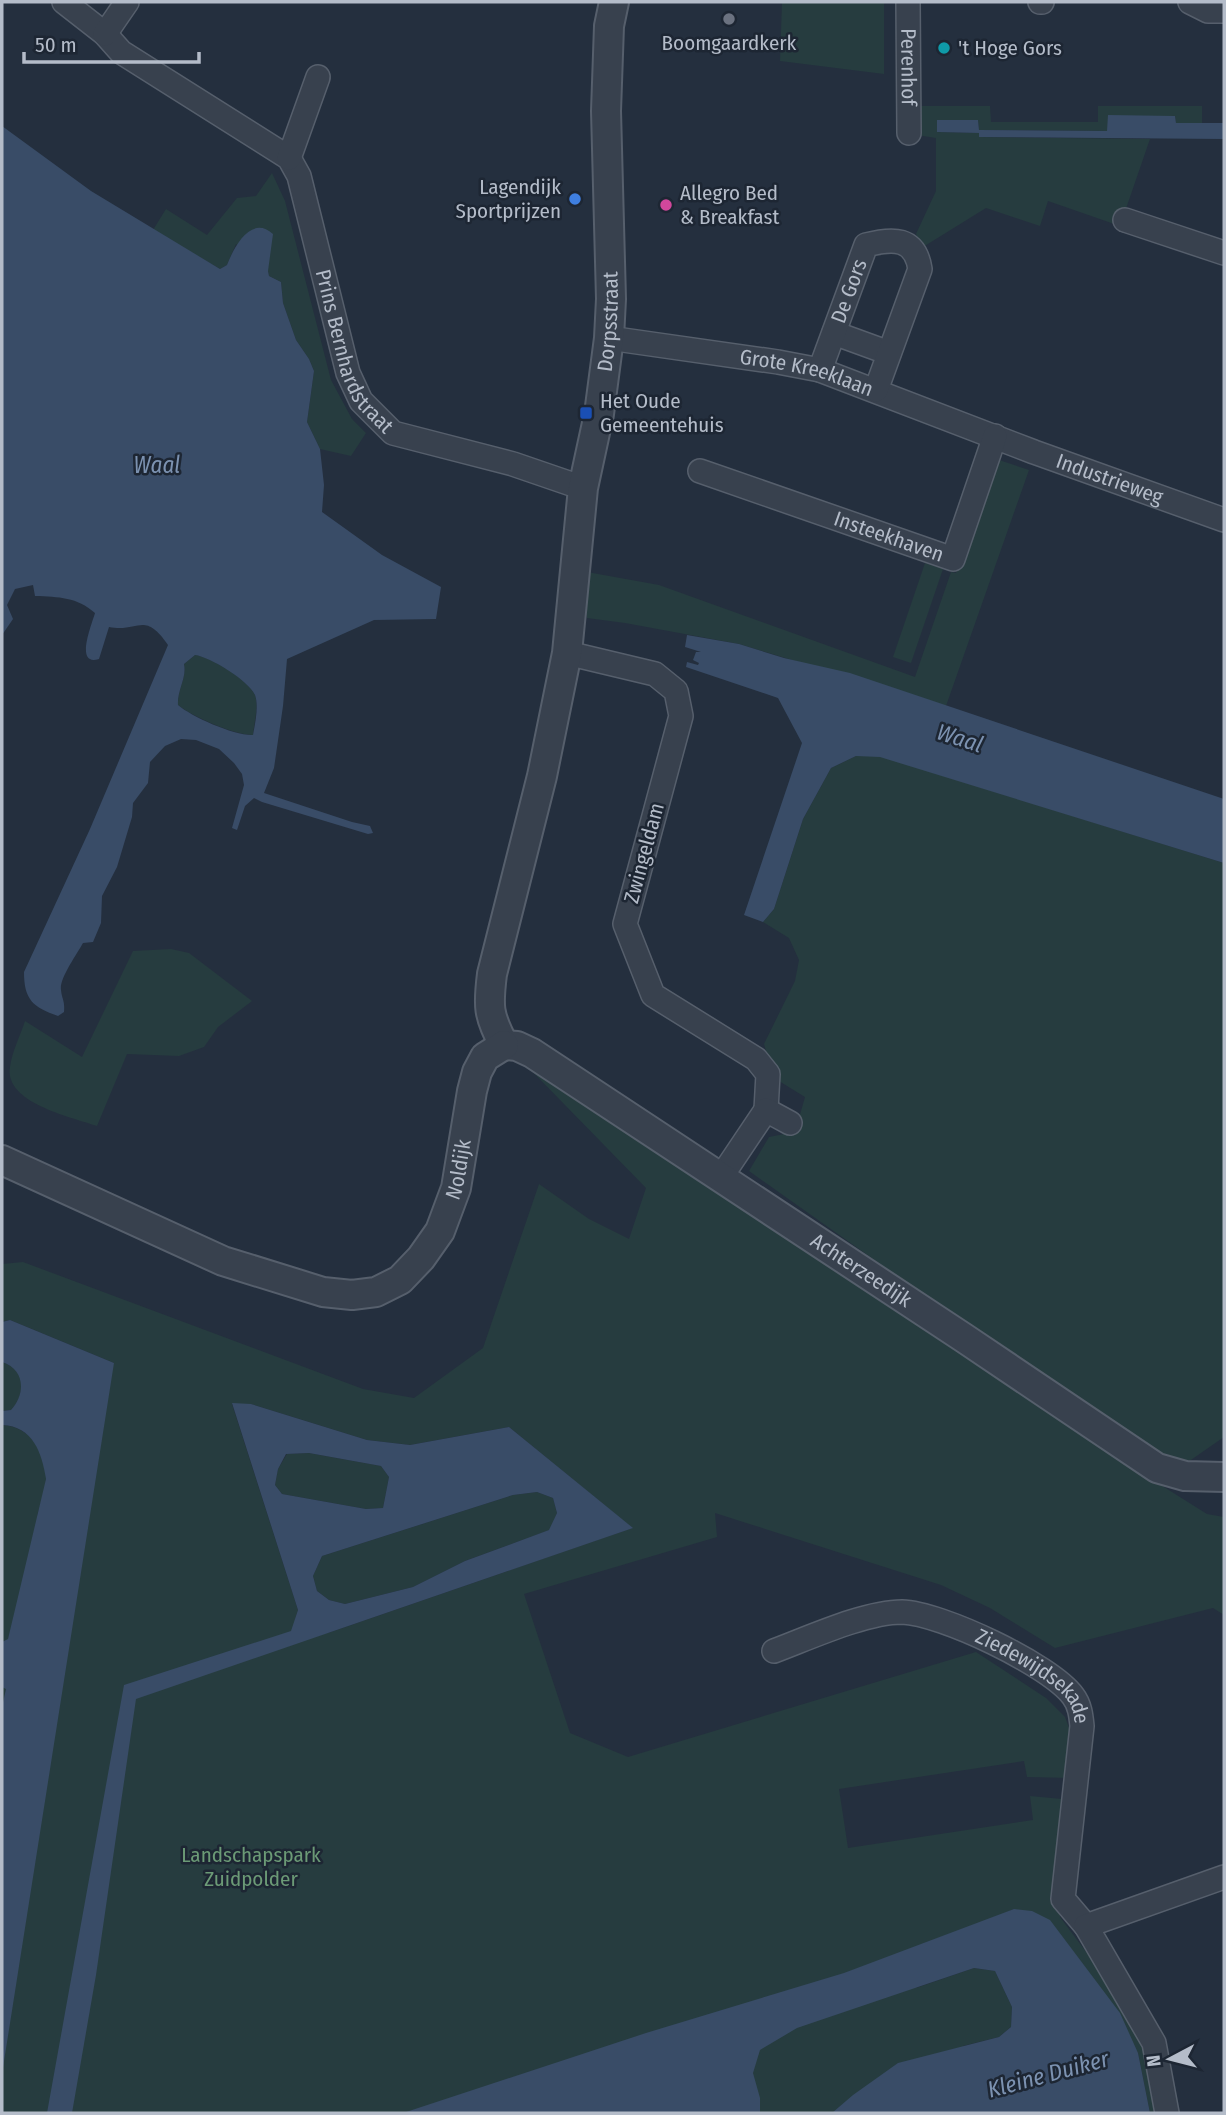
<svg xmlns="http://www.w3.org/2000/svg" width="1226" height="2115" font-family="'Fira Sans Condensed',sans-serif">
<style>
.green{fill:#263c3f;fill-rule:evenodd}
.water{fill:#394c67;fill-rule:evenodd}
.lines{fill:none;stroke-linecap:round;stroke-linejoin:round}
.minor-casing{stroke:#565f6c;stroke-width:26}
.tertiary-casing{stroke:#565f6c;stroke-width:32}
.minor{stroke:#38414e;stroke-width:23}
.tertiary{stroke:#38414e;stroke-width:28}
.worship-dot{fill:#6b7280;stroke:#1d2633;stroke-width:2.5}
.culture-dot{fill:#0f9aa8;stroke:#1d2633;stroke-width:2.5}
.shop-dot{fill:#3f7fe0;stroke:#1d2633;stroke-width:2.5}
.hotel-dot{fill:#d1479c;stroke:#1d2633;stroke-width:2.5}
.transit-dot{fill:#1a4fb4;stroke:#1d2633;stroke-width:2.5}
.labels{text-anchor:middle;stroke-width:5;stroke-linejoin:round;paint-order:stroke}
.poi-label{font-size:21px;fill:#b4bcc9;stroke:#1d2633;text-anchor:start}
.street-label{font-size:21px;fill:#b4bcc9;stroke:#1d2633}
.park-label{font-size:21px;fill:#6b9a76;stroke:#1d2633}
.water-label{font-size:23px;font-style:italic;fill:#7c92b1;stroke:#1d2633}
</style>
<rect width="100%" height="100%" fill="#242f3e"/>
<g class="green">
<path d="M782,2H884V74L780,61Z"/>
<path d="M919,106H990L991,122H1098V106H1202V123H1176L1175,116H1108V131L979,130L978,120L938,132L979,133L980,137L1150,139L1120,226L1048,201L1040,226L986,208L923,247L916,234L936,191V138L917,135Z"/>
<path d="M272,173L285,201L331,380L352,419L366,433L351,456L320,449L307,422L314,371L309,359L296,340L283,303L281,282L269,276L268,271L236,244L227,265L220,269L153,230L166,209L207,235L237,198L256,196Z"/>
<path d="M996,459L1029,470L946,706L739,644L625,623L587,618V572L659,585L915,677L951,572L956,573Z"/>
<path d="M925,563L943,569L911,663L893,657Z"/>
<path d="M195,655C211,657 248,680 255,695C259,706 254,723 253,735C235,735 193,717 178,705C177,690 187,678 184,664Z"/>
<path d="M856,756H880L1224,863V1437L1188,1462L1164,1455L1128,1435L1034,1373L749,1171L769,1137L795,1132L805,1097L774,1078L764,1044L795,981L799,960L789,938L763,922L774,909L803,819L831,768Z"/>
<path d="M171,949L189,953L252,1001L218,1027L204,1047L179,1056L127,1054L97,1126C72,1117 4,1103 10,1067C12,1052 20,1036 25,1021L82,1057L133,951Z"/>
<path d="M522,1061L1097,1445L1207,1514L1224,1517V1615L1213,1608L1055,1648L990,1608L941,1585L715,1513L717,1537L524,1594L570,1733L628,1757L976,1652L1046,1698L1065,1717L1071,1733V1778L1027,1777L1024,1761L839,1789L848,1848L1033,1820L1030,1796L1062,1799L1060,1917L1125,2004L1145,2045L1156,2113H1150L1138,2053L1014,1909L989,1920L916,1988L974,1968L995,1971L1012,2007L1011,2027L999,2037L963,2046L1015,2113H2V1425C30,1426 46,1452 46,1478C46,1490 40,1505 37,1516L114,1363L10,1320L2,1322V1264L23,1262L363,1389L414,1398L483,1348L539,1184L589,1219L629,1239L646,1188ZM232,1404H251L367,1440L410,1445L509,1427L632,1528L328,1633L295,1620L298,1610Z"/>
<path d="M2,1362C26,1369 26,1394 11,1410L2,1411Z"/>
<path d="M309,1453L381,1466L389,1477L383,1508L366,1509L282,1494L275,1485L278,1469L287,1454Z"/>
<path d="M537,1492L553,1498L557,1513L550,1530L465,1561L413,1587L345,1604L329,1600L317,1591L313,1576L322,1556L513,1495Z"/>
</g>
<g class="water">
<path d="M1108,115L1175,116L1176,123H1224V139L979,137V133L937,132V120H978L979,130L1107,131Z"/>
<path d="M2,126L91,191L220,269L227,265C234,247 251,214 273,234L268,271L269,276L281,282L283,303L296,340L309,359L314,371L307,422L320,449L324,485L322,512L382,555L441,587L436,619L374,620L287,659L283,706L274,768L264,793L352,822L370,826L373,833L368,834L262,802L254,798L245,806L237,830L232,828L244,785L242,774L234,763L219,749L196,740L181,739L165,746L150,762L148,783L133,803L132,817L117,867L102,896L101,923L93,942L83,943C77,954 59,979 61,990C62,1000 65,1000 64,1012L58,1016C33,1007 24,1000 24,972L90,829L168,645C144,610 139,633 109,627L99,659C74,667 92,624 95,613C77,597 59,597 35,596L33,585L15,589L7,605L13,619L2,635ZM195,655C210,657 248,680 255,695C259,706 255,724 253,735C235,736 192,717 178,705C177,690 187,678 184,664Z"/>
<path d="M687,635L739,644L784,658L850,673L1224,799V863L880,757L856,756L831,768L803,819L774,909L763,922L744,915L802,743L778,698L686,667L687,662L698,665L699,663L693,660L696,652H701L685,647Z"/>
<path d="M10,1320L114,1363L2,2074V1707L6,1689L2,1687V1642L8,1639L46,1479C42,1453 33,1426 2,1425V1411L11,1410C26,1394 25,1369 2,1362V1322Z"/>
<path d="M232,1403L251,1404L367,1440L410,1445L509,1427L633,1528L136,1699L96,1975L72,2113H47L124,1685L291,1631L298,1610ZM309,1453L381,1466L389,1477L383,1508L366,1509L282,1494L275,1485L278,1469L286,1454ZM537,1492L553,1498L557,1513L549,1530L465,1561L413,1587L345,1604L329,1600L317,1591L313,1576L322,1556L513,1495Z"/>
<path d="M1014,1909L1032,1911L1050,1920L1120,2013L1138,2053L1150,2113H832L853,2095L898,2063L999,2037L1011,2027L1012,2007L995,1971L974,1968L797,2028L760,2050L753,2073L760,2098V2113H403L646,2033L844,1973Z"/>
</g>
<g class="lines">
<defs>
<g id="minor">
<path id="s1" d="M64,2L105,34L121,52L289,158L299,176L348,373L361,401L393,433L513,464L583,488"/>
<path id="s2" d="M908,2L909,133"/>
<path d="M1040,2H1042"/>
<path d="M1190,2L1208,11H1224"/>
<path d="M105,34L127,2"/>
<path d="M289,158L318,77"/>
<path d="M1125,220L1224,253"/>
<path d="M834,333L889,353"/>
<path id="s3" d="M609,338L778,362L820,370L1034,452L1224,520"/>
<path id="s4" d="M820,370L866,245C893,238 915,237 920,269L876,390"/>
<path id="s5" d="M700,471L953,559L995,436"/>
<path d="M567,653L655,674L676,691L681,716L625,924L653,995L756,1059L768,1074L766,1110"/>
<path d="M721,1177L766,1110L790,1123"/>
<path id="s6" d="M774,1651C809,1638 865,1612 902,1612C941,1613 1050,1665 1073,1696C1080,1705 1081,1716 1082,1726L1063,1899L1086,1926"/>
<path d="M1167,2113L1154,2043L1086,1926L1224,1877"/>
</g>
<g id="tertiary">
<path id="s7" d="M504,1045C488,1015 488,1006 492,974L542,776L567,653L583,488L599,414L609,338L611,299L606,111L609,26L614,2"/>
<path id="s8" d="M504,1045L517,1046L532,1053L964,1338L1157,1468L1185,1476L1224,1477"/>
<path id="s9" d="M2,1160L223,1261L323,1292L352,1295L376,1292L400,1280L421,1258L440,1231L456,1188L472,1091L477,1072L485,1057L504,1045"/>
</g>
</defs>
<use href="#minor" class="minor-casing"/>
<use href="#tertiary" class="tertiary-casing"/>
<use href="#minor" class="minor"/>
<use href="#tertiary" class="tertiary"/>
</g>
<circle class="worship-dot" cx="729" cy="19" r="7"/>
<circle class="culture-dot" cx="944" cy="48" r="7"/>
<circle class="shop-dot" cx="575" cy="199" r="7"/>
<circle class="hotel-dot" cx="666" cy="205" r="7"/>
<rect class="transit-dot" x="579" y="406" width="14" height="14" rx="3.5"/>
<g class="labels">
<g class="poi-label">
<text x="729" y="50" text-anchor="middle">Boomgaardkerk</text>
<text x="958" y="55">'t Hoge Gors</text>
<text x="561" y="194" text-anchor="end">Lagendijk<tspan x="561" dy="24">Sportprijzen</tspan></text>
<text x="680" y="200">Allegro Bed<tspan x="680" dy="24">&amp; Breakfast</tspan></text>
<text x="600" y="408">Het Oude<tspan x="600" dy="24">Gemeentehuis</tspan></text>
</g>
<g class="street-label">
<text dy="7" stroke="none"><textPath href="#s2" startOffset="65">Perenhof</textPath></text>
<text dy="7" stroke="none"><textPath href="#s4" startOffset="84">De Gors</textPath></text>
<text dy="7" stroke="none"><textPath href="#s7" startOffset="738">Dorpsstraat</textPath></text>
<text dy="7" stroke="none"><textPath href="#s1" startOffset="481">Prins Bernhardstraat</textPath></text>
<text dy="7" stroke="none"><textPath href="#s3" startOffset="201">Grote Kreeklaan</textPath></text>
<text dy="7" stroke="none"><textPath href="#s3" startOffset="523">Industrieweg</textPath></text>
<text dy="7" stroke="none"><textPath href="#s5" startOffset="200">Insteekhaven</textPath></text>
<text transform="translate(644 853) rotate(-75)" y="7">Zwingeldam</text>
<text dy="7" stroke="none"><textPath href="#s9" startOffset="556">Noldijk</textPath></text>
<text dy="7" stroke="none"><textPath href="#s8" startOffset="424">Achterzeedijk</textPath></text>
<text dy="7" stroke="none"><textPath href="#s6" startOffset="285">Ziedewijdsekade</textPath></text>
</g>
<g class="park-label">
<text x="251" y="1862">Landschapspark<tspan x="251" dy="24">Zuidpolder</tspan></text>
</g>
<g class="water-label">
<text x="157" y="473">Waal</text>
<text transform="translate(960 738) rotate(18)" y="8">Waal</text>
<text transform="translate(1048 2074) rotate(-15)" y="8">Kleine Duiker</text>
</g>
</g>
<rect width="1226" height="2115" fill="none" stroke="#b4bcc9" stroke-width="7"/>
<g transform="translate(1170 2059) rotate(263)" stroke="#1d2633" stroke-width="5" paint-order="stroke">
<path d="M0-5L12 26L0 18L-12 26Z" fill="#b4bcc9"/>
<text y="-10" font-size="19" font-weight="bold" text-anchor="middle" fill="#b4bcc9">N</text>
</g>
<path d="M24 52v10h175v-10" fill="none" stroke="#b4bcc9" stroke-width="3.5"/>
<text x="35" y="52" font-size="21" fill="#b4bcc9" stroke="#1d2633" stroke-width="5" paint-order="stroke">50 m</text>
</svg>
